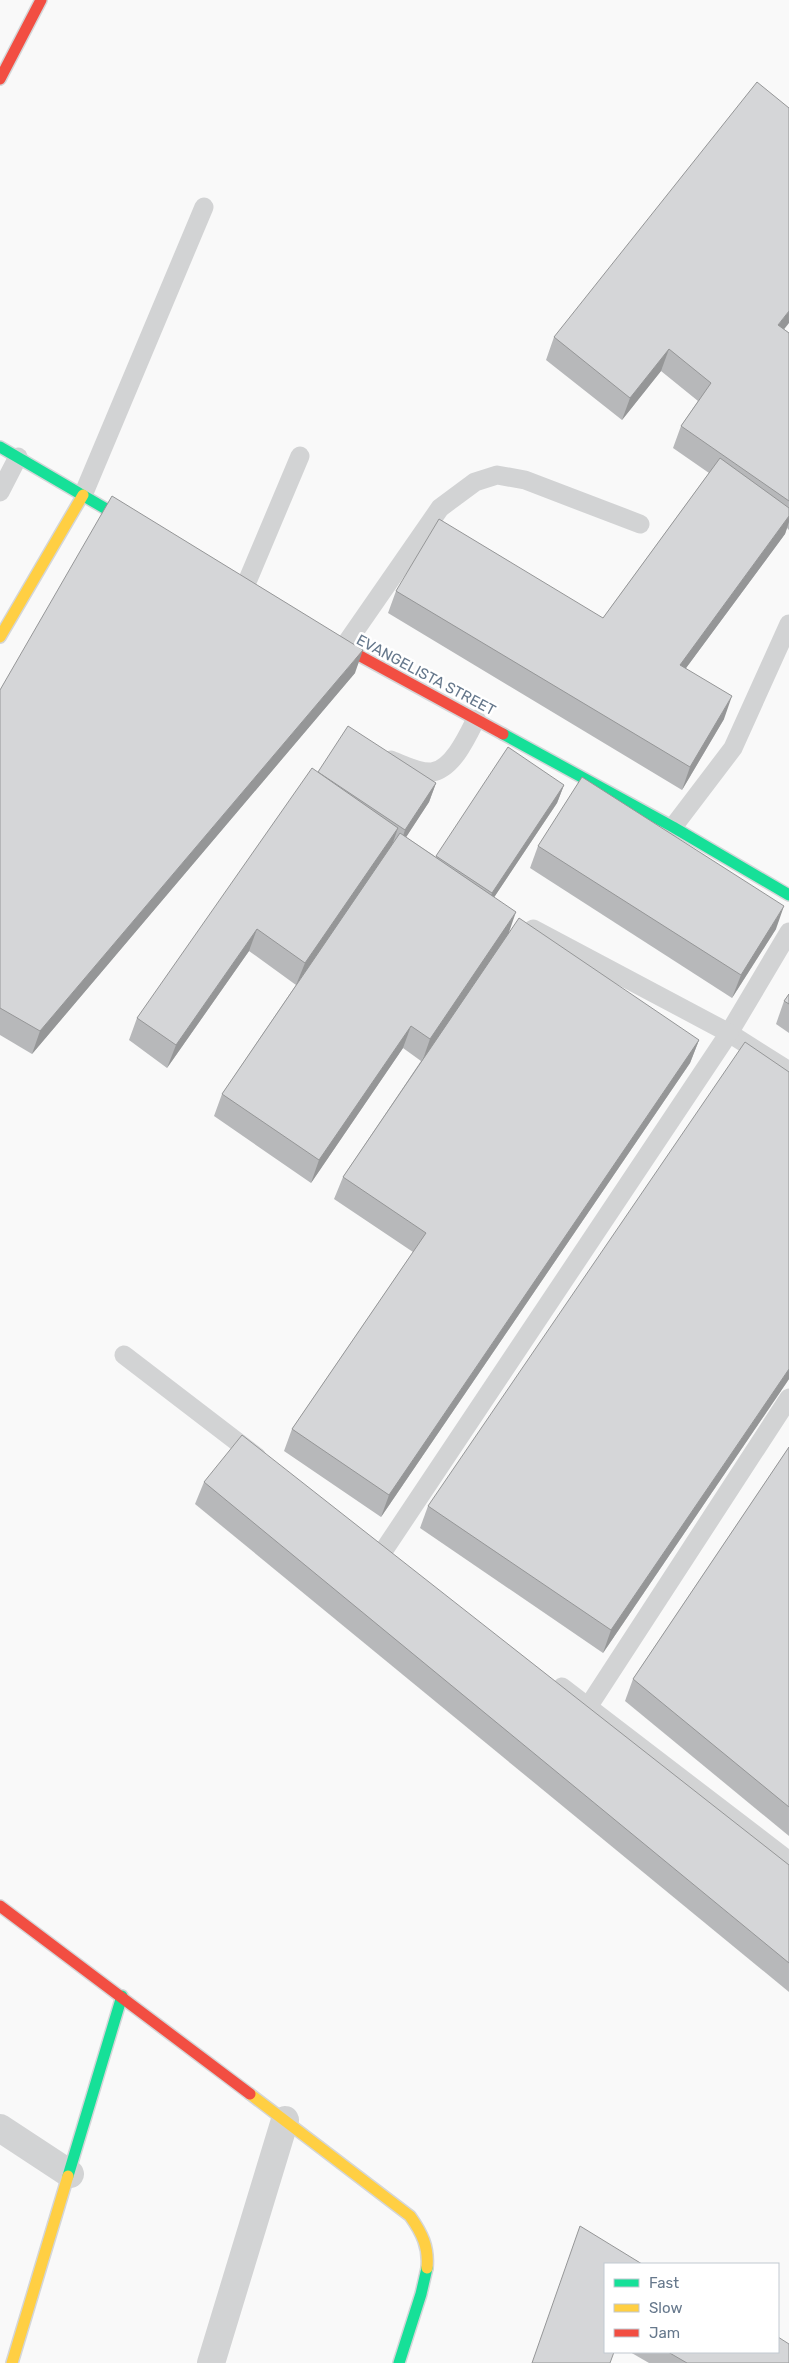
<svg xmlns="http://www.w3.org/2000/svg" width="789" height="2363" font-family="Rubik,sans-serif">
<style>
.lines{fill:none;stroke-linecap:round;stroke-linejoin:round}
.fast-casing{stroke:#d4d6d8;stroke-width:14}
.slow-casing{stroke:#d4d6d8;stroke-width:14}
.jam-casing{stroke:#d4d6d8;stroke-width:14}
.lane{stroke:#d2d3d4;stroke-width:19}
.street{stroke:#d2d3d4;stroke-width:28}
.fast{stroke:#16e098;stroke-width:11}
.slow{stroke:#ffcf43;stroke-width:11}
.jam{stroke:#f24e42;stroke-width:11}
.wall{fill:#b7b8ba}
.shaded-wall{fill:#959697}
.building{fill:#d5d6d8;stroke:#959697}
.labels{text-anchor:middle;stroke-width:5;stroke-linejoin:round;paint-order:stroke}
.street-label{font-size:15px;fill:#66788c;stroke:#fff}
</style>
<rect width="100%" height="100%" fill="#f9f9f9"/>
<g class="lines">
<defs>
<g id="fast">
<path d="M0,447L137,527"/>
<path d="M503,734L673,827L789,895"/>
<path d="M68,2176L122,1996"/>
<path d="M399,2363L421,2294L427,2268"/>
</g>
<g id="slow">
<path d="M0,637L83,495"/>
<path d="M250,2094L410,2216C422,2233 429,2247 427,2268"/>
<path d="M12,2363L68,2176"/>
</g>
<g id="jam">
<path d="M0,79L41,0"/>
<path d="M329,639L503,734"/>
<path d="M0,1906L250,2094"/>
</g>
</defs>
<use href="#fast" class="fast-casing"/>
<use href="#slow" class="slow-casing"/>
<use href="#jam" class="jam-casing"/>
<g class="lane">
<path d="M0,492L18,457"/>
<path d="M83,495L204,207"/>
<path d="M244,589L300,456"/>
<path d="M343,648L440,508L475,482L497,475L525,480L640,524"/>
<path d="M391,760C404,765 418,773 432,772C453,769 468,735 476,719"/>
<path d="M673,827L733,748L789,624"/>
<path d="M789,932L729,1033L789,1071"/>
<path d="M124,1355L257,1457"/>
<path d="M382,1553L729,1033L533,929"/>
<path d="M562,1687L789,1861"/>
<path d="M588,1707L789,1398"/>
</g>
<g class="street">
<path d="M0,2128L70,2174"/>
<path d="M211,2363L285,2120"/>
</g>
<use href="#fast" class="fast"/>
<use href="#slow" class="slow"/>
<use href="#jam" class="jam"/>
</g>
<g class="wall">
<path d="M784,329L789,333V530L787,528L785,534L686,668L724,719L682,790L388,613L396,591L603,618L709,473L673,448L681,426L698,401L661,371L622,420L546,360L554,337Z"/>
<path d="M355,673L32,1054L0,1035V690Z"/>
<path d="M318,772L436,783L429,802L406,837L436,857V856L564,785L557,803L494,897L509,932L699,1040L690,1063L381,1517L284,1451L292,1429L413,1252L334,1199L343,1177L421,1061L403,1048L311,1183L214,1116L222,1094L296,985L249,951L167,1068L129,1040L137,1018Z"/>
<path d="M538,846L776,929L732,998L530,868Z"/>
<path d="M789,994V1033L776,1024L784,1001Z"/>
<path d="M789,1072V1379L603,1653L420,1528L428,1506Z"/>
<path d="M789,1447V1836L625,1701L633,1679Z"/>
<path d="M204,1482L789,1865V1992L195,1504Z"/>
<path d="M630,2352H778L789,2363H649Z"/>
</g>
<g class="shaded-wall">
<path d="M789,311V323L770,347L778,325Z"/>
<path d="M669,349L661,371L622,420L630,398Z"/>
<path d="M789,516V522L785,534L672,687L680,665Z"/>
<path d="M363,650L355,673L32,1054L40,1031Z"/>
<path d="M732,696L724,719L682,790L690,767Z"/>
<path d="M436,783L429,802L399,848L405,830Z"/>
<path d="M564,785L557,803L485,911L492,893Z"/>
<path d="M398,828L390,851L296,985L305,963Z"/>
<path d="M784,906L776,929L732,998L741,975Z"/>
<path d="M516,912L508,935L422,1062L430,1039Z"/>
<path d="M257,929L249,951L167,1068L176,1045Z"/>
<path d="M411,1026L403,1048L311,1183L319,1160Z"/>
<path d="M699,1040L690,1063L381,1517L389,1495Z"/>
<path d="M789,1369V1379L603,1653L611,1630Z"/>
</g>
<g class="building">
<path d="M757,82L789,108V311L778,325L789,333V501L681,426L711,383L669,349L630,398L554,337Z"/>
<path d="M720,458L789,508V516L680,665L732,696L690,767L396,591L439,519L603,618Z"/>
<path d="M112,496L363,650L40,1031L0,1008V690Z"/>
<path d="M348,726L436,783L405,830L318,772Z"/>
<path d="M508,747L564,785L492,893L436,856Z"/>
<path d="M312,768L398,828L305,963L257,929L176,1045L137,1018Z"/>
<path d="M582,777L784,906L741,975L538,846Z"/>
<path d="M400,833L516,912L430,1039L411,1026L319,1160L222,1094Z"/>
<path d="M519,918L699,1040L389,1495L292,1429L426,1233L343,1177Z"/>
<path d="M789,994V1004L784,1001Z"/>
<path d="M745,1042L789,1072V1369L611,1630L428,1506Z"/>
<path d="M242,1435L789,1865V1963L204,1482Z"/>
<path d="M789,1447V1807L633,1679Z"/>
<path d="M580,2226L642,2264H605V2352H614L610,2363H532Z"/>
<path d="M778,2337L789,2344V2363H687L668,2352H778Z"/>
</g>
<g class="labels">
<g class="street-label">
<text transform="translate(426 675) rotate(28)" y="5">EVANGELISTA STREET</text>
</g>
</g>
<rect x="604" y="2263" width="175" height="90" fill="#ffffff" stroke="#c2c9d1"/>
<rect x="614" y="2279" width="25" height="8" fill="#16e098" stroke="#c2c9d1"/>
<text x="649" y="2288" font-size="15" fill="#66788c">Fast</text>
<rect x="614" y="2304" width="25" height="8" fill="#ffcf43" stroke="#c2c9d1"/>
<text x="649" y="2313" font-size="15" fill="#66788c">Slow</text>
<rect x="614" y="2329" width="25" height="8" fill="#f24e42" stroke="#c2c9d1"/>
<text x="649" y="2338" font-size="15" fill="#66788c">Jam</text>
</svg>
